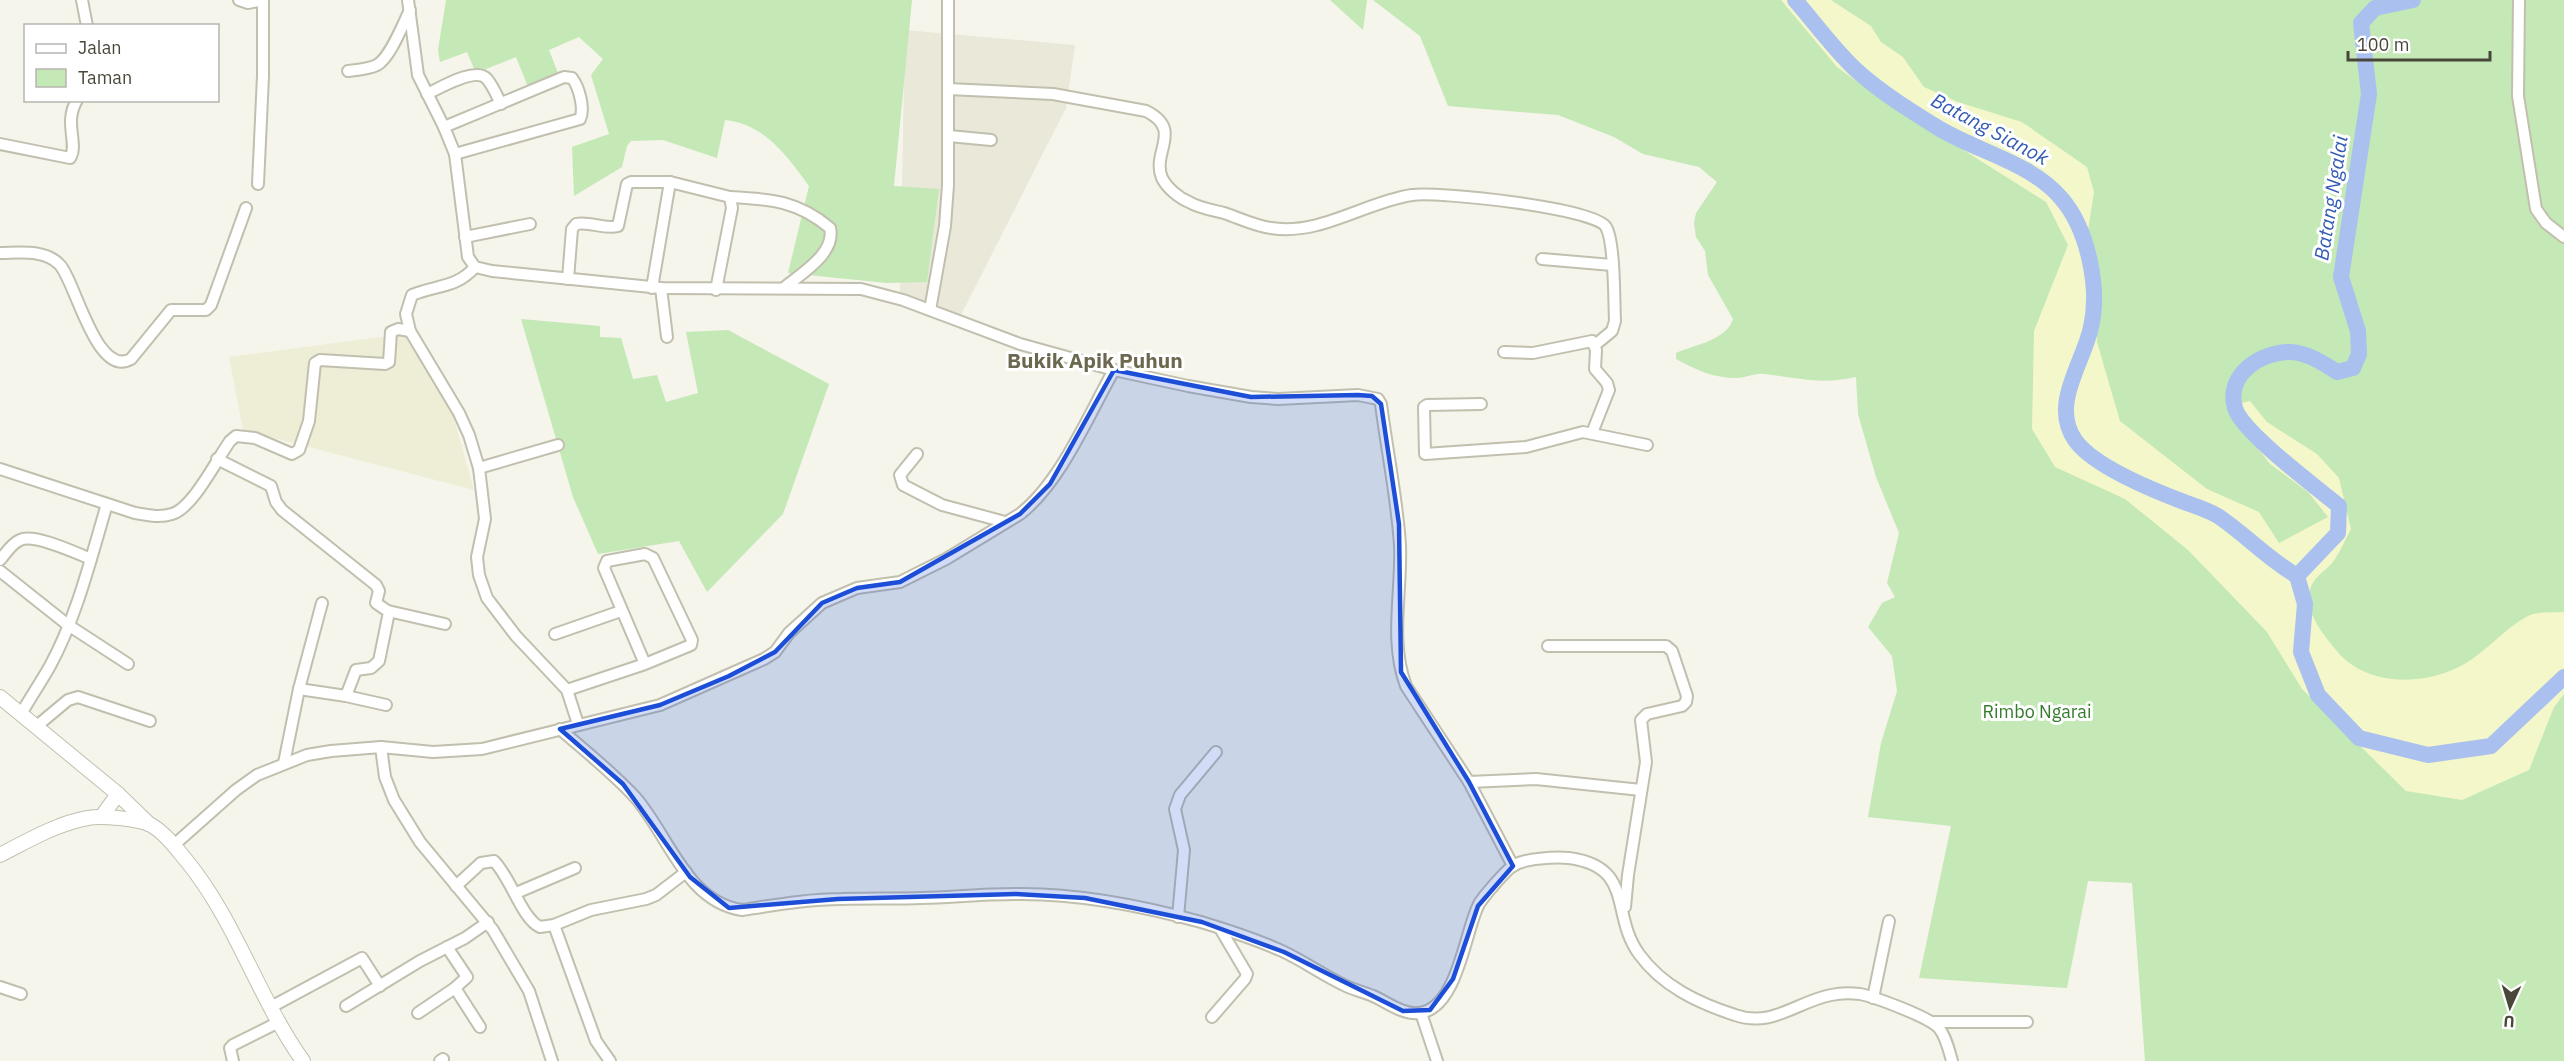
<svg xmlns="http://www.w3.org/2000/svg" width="2564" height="1061" font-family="'IBM Plex Sans',sans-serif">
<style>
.residential{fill:#e9e8d9}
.education{fill:#eeedd6}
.green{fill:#c4e8b6}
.sand{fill:#f4f7c9}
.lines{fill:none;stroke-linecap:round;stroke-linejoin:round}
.river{stroke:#aac0ef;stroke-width:16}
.minor-casing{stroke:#c1bfae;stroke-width:14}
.tertiary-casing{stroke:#c1bfae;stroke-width:16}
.minor{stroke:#fff;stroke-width:10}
.tertiary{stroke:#fff;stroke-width:14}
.marked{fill:#1d4ed8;fill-opacity:0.2;stroke:#1d4ed8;stroke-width:4.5;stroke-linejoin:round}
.labels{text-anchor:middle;stroke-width:6;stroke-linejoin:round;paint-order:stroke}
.park-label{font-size:18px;fill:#357b2d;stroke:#fff}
.water-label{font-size:20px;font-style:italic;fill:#345bb4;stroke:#fff}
.quarter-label{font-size:21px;font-weight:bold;fill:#6c6850;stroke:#fff}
</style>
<rect width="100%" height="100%" fill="#f5f5eb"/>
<path class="residential" d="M905,30L1075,45L1066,108L961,315L900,292Z"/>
<path class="education" d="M403,334L451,408L474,490L243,430L229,357Z"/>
<g class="green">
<path d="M446,0H912L894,186L939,189L927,282L887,283L788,273L809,186C787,156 765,124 725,120L717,158L663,140L631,141L627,146L622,167L574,196L572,147L609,134L591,75L603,59L579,37L549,50L558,73L528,87L516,57L476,73L467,52L440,62L438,50Z"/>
<path d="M1330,0H1367L1363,30Z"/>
<path d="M1373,0H2564V1061H2145L2132,883L2088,881L2067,988L1919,978L1951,826L1868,817L1881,743L1897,691L1892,656L1868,627L1882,603L1895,597L1887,583L1899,533L1876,477L1858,414L1856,377C1821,385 1799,378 1764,374C1755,373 1746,378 1737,378C1713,378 1696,370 1676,359V353C1694,345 1727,340 1733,319L1708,275L1705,251L1696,237L1694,223L1696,213L1717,182L1699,167L1643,154L1614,137L1558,115L1448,106L1420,36Z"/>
<path d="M521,319L600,326V337L621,338L633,379L657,375L666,402L698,393L686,332L728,330L829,384L783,514L707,592L679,541L598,554L573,497Z"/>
</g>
<path class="sand" d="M1781,0H1831L1871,26L1881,42L1903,57L1924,87L1958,102L2022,122L2087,167L2094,192L2087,237L2093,270L2097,342L2120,421L2207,489L2259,512L2279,543L2328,517L2308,492L2270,464L2226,407L2250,401L2267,422L2317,454L2339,478L2351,529C2345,540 2340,552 2333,562C2327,569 2319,574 2314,581C2298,605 2322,633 2336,650C2365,687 2427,687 2466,663C2488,650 2505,628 2528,616C2537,611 2554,613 2564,612V694L2554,707L2529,770L2462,800L2406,791L2302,689L2267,632L2188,550L2125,499L2055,467L2032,429L2034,331L2068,245L2046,202L1873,93L1837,67Z"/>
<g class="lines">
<g class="river">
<path d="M1795,0C1815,23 1833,48 1855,69C1880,92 1911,111 1940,129C1979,152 2031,163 2061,198C2088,229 2100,288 2091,327C2084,362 2050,404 2075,440C2093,466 2155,491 2184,502C2195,506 2208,510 2218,516C2246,535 2268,559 2297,576L2305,604L2301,652L2318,695L2359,738L2428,755L2491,746L2564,677"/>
<path d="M2297,576L2338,533L2339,506C2316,487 2242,432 2235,408C2225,375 2261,351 2291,352C2308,353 2323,363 2337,372L2353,368L2359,354L2358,331L2341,277L2369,94L2361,23L2375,8L2413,0"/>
</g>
<defs>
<g id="minor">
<path d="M82,0L87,26"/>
<path d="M239,0L248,3L263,0"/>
<path d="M408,0L418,75L444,127L455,154L468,257L475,267L492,271L661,288L861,289L903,300L1020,344L1114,370L1188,386L1251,397L1278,399L1358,395L1378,399L1381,404C1387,451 1397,498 1400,545C1402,592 1389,641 1406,686L1469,782L1513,866"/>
<path d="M2519,0L2518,96L2536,209L2546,223L2564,237"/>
<path d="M348,71C357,70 369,69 377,65C390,58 403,24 410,10"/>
<path d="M948,89L1053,94L1146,111C1184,130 1151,152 1162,178C1167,188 1179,198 1189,202C1199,208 1212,210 1224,213C1239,218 1255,226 1271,228C1320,236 1365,202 1412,195C1437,191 1596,208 1606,227C1615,242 1614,301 1615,321L1612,331L1595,345"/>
<path d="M427,94C440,88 476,66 487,79C493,86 497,96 501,104"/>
<path d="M444,127L564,77L572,78C579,87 585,109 580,119L455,154"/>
<path d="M949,136L991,140"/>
<path d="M0,144L70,158C79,144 63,123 77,100"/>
<path d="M258,184L263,76V1"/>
<path d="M730,197C771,199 798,201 830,228C836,253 802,273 785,287"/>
<path d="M465,237L530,224"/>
<path d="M0,253C19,253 44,249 59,264C75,279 96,379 131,359L171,310H206L211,305L246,208"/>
<path d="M1542,259L1612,265"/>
<path d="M475,267C457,288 436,285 412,295L406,314L410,331L459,413L469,435L479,468L485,519L477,557L479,575L487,598L516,636L567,690L578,724"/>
<path d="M568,279L572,229L576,224C590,221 605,230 618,226L627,184L631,182H670L730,197L732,208L716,290"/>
<path d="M652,288L670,182"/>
<path d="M661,288L667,337"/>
<path d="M930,310L945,226L948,185V0"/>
<path d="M1504,352L1533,353L1592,341L1596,350L1595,369L1607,383L1609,390L1592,433"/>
<path d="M1481,404L1427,405L1424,407L1425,454L1526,447L1583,432L1647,445"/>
<path d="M917,454L900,475L903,485L942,505L1005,522"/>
<path d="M217,459L271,486L276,502L282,510L376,585L379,591L376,603L389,612L379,661L371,668L356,670L346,696L299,689"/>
<path d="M479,468L558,445"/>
<path d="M0,469L135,513C147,515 159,518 172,514C193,508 217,459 230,441L236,436L255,438L292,454L299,450L309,421L315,363L320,360L385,364L389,362L391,332L398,329L410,331"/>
<path d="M0,560C6,553 11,544 20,540C34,533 76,553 91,559"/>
<path d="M0,571L68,625L128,664"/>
<path d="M388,611L445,624"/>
<path d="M555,634L621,611"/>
<path d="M1548,646H1666L1672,651L1687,696L1686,702L1682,706L1647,714L1641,720L1646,762L1628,875L1625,907"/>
<path d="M567,690L645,664L691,645L692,640L653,558L645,554L607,561L604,568L645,664"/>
<path d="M346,696L386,705"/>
<path d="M21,714C30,698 41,682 50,666C77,616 91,558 107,504"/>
<path d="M38,725L68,700L78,697L150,721"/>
<path d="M560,729C585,751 612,772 635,797C668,834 686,902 742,910C775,905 809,899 842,899C869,898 895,899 922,898C953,897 984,894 1015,894C1075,893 1143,906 1201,922C1224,929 1260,941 1282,951C1304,961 1324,976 1346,986C1354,990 1364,992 1373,996C1387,1002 1403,1015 1419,1013C1458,1009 1465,930 1479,904C1483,897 1506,870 1513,866C1524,858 1556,857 1569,858C1635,867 1610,914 1639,954C1662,986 1698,1003 1735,1015C1772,1028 1796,1002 1831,995C1840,993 1851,993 1860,994C1875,997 1929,1017 1939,1028C1946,1037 1949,1050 1952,1061"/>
<path d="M381,747L385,777L394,800L420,842L493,930L529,991L552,1061"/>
<path d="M284,763L299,689L322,603"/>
<path d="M1469,782L1536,779L1641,790"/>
<path d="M174,845L236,790L257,775L307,755L331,751L381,747L433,752L482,749L660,705L764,659L775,652L789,633L822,603L857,588L900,582L946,559L1020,514C1061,482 1088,416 1114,370"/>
<path d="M456,886L481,863L494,861C511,878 522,919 540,927L554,925L591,910L646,899L656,895L686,872"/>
<path d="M516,893L575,868"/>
<path d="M1178,917L1184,850L1175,809L1180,795L1216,752"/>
<path d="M554,925L596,1041L610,1061"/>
<path d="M447,947L467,977L455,988L480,1027"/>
<path d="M0,987L21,994"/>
<path d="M1873,998L1889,921"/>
<path d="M346,1006L420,961L465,938L488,922"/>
<path d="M271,1007L362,958L380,986"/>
<path d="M418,1013L455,988"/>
<path d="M1421,1013L1437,1061"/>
<path d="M1212,1017L1245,979L1247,974L1221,930"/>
<path d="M1932,1022H2027"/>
<path d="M233,1061L230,1048L233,1045L279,1022"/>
<path d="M440,1061L443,1059"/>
</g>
<g id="tertiary">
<path d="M0,697L118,794L149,824"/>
<path d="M102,816L118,794"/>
<path d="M0,855C27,841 58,823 88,818C101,815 139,819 151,825C165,833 176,848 186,860C236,921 258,998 303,1061"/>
</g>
</defs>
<use href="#minor" class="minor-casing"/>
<use href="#tertiary" class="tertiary-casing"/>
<use href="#minor" class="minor"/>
<use href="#tertiary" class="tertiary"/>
</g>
<path class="marked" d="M1114,370L1251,397L1358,395L1372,396L1381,404L1399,524L1401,672L1469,782L1513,866L1478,906L1453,979L1430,1010L1403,1011L1284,952L1202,922L1085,898L1016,894L838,899L729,908L690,877L623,784L560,729L660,705L729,676L775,652L822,603L857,588L900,582L1020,514L1050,484Z"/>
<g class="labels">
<g class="park-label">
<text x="2037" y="718">Rimbo Ngarai</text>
</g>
<g class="water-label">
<text transform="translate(1990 129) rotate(28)" y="7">Batang Sianok</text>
<text transform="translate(2331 198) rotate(-81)" y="7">Batang Ngalai</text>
</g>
<g class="quarter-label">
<text x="1095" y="368">Bukik Apik Puhun</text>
</g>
</g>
<rect x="24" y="24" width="195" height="78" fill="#ffffff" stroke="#b6b5b0" stroke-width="1.5"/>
<rect x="36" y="44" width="30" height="9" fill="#ffffff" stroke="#b6b5b0" stroke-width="1.5"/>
<text x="78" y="54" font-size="18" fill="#494739">Jalan</text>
<rect x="36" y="69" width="30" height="18" fill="#c4e8b6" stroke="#b6b5b0" stroke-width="1.5"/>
<text x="78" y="84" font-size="18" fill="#494739">Taman</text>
<g transform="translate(2510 1007) rotate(184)" stroke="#ffffff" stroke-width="4.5" paint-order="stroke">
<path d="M0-4.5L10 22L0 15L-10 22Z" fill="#494739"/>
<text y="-9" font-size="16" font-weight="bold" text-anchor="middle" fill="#494739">U</text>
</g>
<path d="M2348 51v9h142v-9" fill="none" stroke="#494739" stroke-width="3"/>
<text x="2357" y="51" font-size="18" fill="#494739" stroke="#ffffff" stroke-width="4.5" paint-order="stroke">100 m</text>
</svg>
